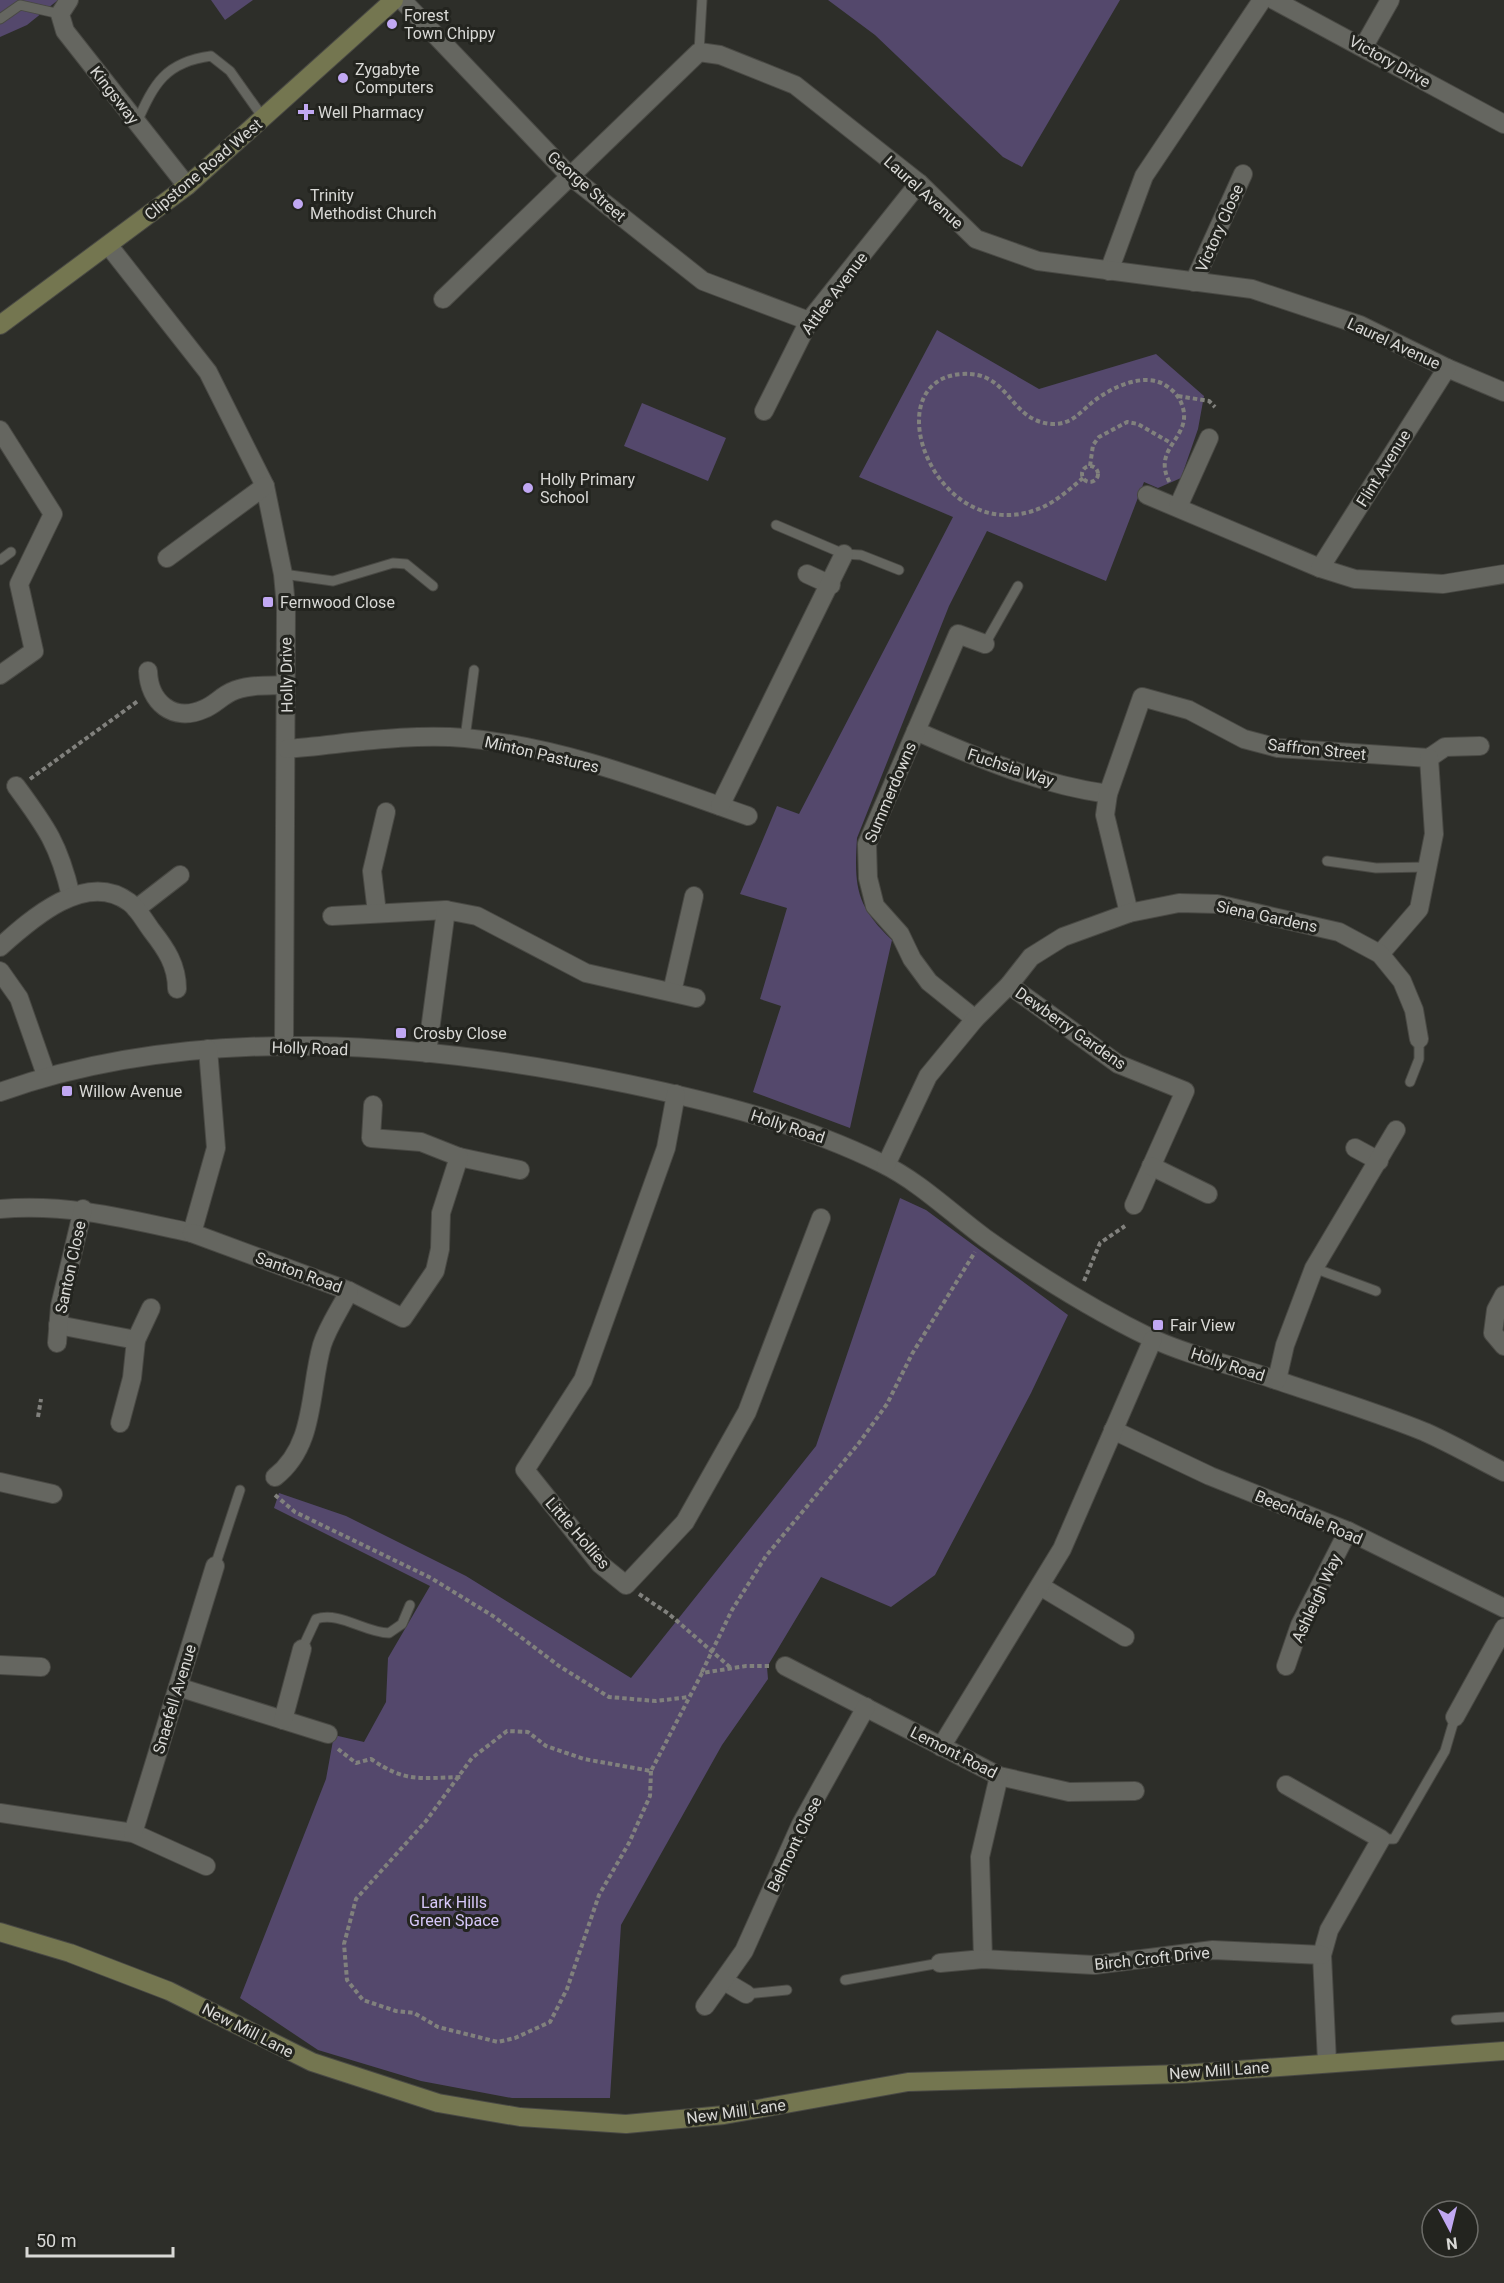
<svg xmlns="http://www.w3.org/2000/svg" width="1504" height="2283" font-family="Roboto,sans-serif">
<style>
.green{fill:#54486c}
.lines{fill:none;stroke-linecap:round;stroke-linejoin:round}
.lane-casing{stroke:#494944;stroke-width:11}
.street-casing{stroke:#494944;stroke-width:20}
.secondary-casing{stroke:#494944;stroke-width:20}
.path{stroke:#81817d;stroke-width:4;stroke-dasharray:4.5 3;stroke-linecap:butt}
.lane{stroke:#656660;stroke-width:9}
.street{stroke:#656660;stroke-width:18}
.secondary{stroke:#747650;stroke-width:18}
.poi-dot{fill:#c1a8f3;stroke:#23241f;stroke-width:2}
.labels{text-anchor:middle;stroke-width:6;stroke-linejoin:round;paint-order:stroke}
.poi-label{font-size:16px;fill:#d9d9d6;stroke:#23241f;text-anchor:start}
.street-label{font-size:16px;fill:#d9d9d6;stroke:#23241f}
.park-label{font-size:16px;fill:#d7c8f9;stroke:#23241f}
</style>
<rect width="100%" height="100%" fill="#2d2e29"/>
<g class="green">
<path d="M0,0H58L27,25L0,37Z"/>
<path d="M211,0H253L225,20Z"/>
<path d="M828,0H1120L1022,167L1003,157L875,35Z"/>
<path d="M937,330L1039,389L1156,354L1204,396L1198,429L1181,478L1158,488L1144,482L1106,581L987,531L949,606L857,838C854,887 856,906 892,940L850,1128L753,1092L781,1006L760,999L787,908L740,894L777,806L799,814L953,517L859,477Z"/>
<path d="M642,403L726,438L708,481L624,446Z"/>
<path d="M900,1198L926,1210L1068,1315L1031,1393L935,1575L891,1607L821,1577L767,1667L768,1679L722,1745L621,1925L610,2098H512L421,2081L318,2050L240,1998L326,1779L334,1735L364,1742L386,1702L388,1658L430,1586L274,1508L279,1493L346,1516L466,1576L631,1678L816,1446Z"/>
</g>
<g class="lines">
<defs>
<g id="lane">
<path d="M0,19L20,5L60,14"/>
<path d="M699,52L702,0"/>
<path d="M137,122C154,84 165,62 211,56L230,71L264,119"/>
<path d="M776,525L844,554L861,555L899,570"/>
<path d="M0,560L11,552"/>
<path d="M283,574L333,581L393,563L406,564L433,586"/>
<path d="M985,644L1018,586"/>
<path d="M465,738L474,670"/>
<path d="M1327,861L1376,868L1427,867"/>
<path d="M1410,1082L1419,1059V1039"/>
<path d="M1314,1268L1376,1291"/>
<path d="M215,1566L240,1490"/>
<path d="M302,1649L316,1619C340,1611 365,1633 389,1633L402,1624L410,1605"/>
<path d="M1381,1839H1394L1445,1751L1455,1717"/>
<path d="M845,1980L940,1963"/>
<path d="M746,1994L787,1990"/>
<path d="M1456,2020L1504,2017"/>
</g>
<g id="street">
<path d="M69,0L60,14L65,31L187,186"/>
<path d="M402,0L569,175L703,281L809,321"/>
<path d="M1274,0L1504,124"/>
<path d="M1364,46L1390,0"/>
<path d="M109,246L208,372L265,486L283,574L286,607L284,1046"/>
<path d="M1109,271L1144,176L1262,0"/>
<path d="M1194,282L1243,174"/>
<path d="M443,299L699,52L720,55L795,85L919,183L976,239L1038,261L1252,289L1360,325L1447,368L1504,392"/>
<path d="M764,411L809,321L919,183"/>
<path d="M0,430L53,514L19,584L34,651L0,675"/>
<path d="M1147,495L1320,568L1355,579L1443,584L1504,574"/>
<path d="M1178,507L1209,438"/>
<path d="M167,558L265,486"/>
<path d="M1320,568L1447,368"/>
<path d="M807,574L831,585"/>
<path d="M148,671C149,702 173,723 204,709C214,705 222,696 231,692C247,684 269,686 286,685"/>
<path d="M916,731C977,758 1042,785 1108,794"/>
<path d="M287,749C346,744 407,733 465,738C563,747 656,784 748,816"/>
<path d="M16,786C47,828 59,845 71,896"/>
<path d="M720,806L844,554"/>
<path d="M136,909L180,875"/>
<path d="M377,913L372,871L386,812"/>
<path d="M1129,913L1105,815L1108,794L1142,697L1189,710L1244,739L1278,748L1429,758L1445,747L1480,746"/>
<path d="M332,916L446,910"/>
<path d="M0,947C31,919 86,870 129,902C138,908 145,922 152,931C166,949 177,965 177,989"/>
<path d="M1380,954L1419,909L1434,834L1429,758"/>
<path d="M0,971L19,998L46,1075"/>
<path d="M1009,985L1118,1064L1185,1091L1134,1205"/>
<path d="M672,992L694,896"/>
<path d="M975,1019L929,982L912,959L900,934L875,906L868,878L867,844L958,634L985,644"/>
<path d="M427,1053L446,910L477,916L586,973L696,998"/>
<path d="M0,1092C198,1022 426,1042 628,1084C714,1102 802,1124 881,1163C920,1182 951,1213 985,1238C1037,1275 1093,1310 1151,1338C1189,1356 1233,1365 1273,1379C1323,1396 1376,1412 1425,1432C1452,1444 1478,1459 1504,1472"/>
<path d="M676,1094L666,1148L583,1380L525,1470L600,1564L626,1585L685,1522L747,1412L821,1218"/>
<path d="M1355,1148L1379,1161"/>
<path d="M459,1157L520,1170"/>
<path d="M886,1165L928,1076L975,1019L1009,985L1031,957L1063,937L1129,913L1179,903L1217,904L1339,932L1380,954L1402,981L1414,1010L1419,1039"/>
<path d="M1151,1166L1208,1194"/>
<path d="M0,1209C67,1203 128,1219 192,1233L216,1148L208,1049"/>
<path d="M192,1233L349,1291L403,1318L435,1271L440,1249L441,1213L459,1157L421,1142L371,1138L373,1105"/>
<path d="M1504,1295L1496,1310L1493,1333L1504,1346"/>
<path d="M58,1325L136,1340"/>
<path d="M57,1343L60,1306L83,1209"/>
<path d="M1277,1380L1285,1345L1314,1268L1396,1130"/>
<path d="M120,1423L132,1378L136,1340L151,1308"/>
<path d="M1113,1430L1210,1476L1348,1531L1504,1608"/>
<path d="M275,1477C316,1445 309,1390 322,1345C328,1326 341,1308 349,1291"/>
<path d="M0,1482L53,1494"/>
<path d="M1040,1586L1125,1637"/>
<path d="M0,1665L41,1667"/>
<path d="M785,1666L999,1776L1069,1792L1135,1791"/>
<path d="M1286,1666L1300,1625L1348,1531"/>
<path d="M178,1687L328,1734"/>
<path d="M1455,1717L1504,1628"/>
<path d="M283,1720L302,1649"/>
<path d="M941,1747L1062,1549L1153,1339"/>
<path d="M1286,1785L1381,1839L1329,1930L1322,1955L1327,2062"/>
<path d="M0,1813L133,1833L206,1866"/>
<path d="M133,1833L215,1566"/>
<path d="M983,1959L980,1857L999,1776"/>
<path d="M940,1963L983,1959L1094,1965L1213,1950L1322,1955"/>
<path d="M724,1981L746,1994"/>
<path d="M705,2006L744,1951L801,1824L866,1707"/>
</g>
<g id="secondary">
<path d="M0,325L187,186L394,0"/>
<path d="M0,1932L70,1953L169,1991L312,2062L438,2103L520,2117L626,2124L724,2115L908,2082L1182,2074L1504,2051"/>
</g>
</defs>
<use href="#lane" class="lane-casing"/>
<use href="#street" class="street-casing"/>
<use href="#secondary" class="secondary-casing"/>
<g class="path">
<path d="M1178,396L1209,401L1215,407"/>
<path d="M1090,466L1093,445L1099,437L1127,422L1138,424L1171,443"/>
<circle cx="1090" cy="474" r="8"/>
<path d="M1083,478C1071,488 1058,500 1043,507C937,554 871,380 962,374C1011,371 1008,421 1052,424C1072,425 1081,411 1094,401C1112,387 1144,372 1165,385C1173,390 1179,396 1182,405C1194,438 1150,447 1170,483"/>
<path d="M30,779L138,701"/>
<path d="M1084,1281L1100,1243L1125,1226"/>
<path d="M38,1417L41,1399"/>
<path d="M275,1495L295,1512L431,1578L493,1616L559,1666L609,1697L656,1701L689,1697"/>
<path d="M639,1594L669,1614L731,1668"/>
<path d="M702,1672L732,1610L766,1556L859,1443L887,1404L912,1354L975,1252"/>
<path d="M338,1749L356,1763L371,1759C406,1783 420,1778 461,1777"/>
<path d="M651,1771L650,1796L629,1843L599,1895L567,1989L550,2022L515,2038L498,2042L438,2027L414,2013L396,2011L363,2000L347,1980L344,1944L356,1899L426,1821L472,1758L507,1731L528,1732L546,1746L584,1759L651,1771L702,1673L746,1666H769"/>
</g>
<use href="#lane" class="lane"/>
<use href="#street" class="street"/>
<use href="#secondary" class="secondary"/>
</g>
<g class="poi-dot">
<circle cx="392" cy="24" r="6"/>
<circle cx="343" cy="78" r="6"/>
<path d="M303 103h6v6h6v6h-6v6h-6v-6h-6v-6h6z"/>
<circle cx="298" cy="204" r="6"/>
<circle cx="528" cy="488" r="6"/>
<rect x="262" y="596" width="12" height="12" rx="3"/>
<rect x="395" y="1027" width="12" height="12" rx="3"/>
<rect x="61" y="1085" width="12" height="12" rx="3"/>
<rect x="1152" y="1319" width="12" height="12" rx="3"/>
</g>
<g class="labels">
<g class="poi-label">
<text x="404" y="21">Forest<tspan x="404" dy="18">Town Chippy</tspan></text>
<text x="355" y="75">Zygabyte<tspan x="355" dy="18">Computers</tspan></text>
<text x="318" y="118">Well Pharmacy</text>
<text x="310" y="201">Trinity<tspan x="310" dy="18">Methodist Church</tspan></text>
<text x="540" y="485">Holly Primary<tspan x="540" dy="18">School</tspan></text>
<text x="280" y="608">Fernwood Close</text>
<text x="413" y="1039">Crosby Close</text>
<text x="79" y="1097">Willow Avenue</text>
<text x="1170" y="1331">Fair View</text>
</g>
<g class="street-label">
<text transform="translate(1390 61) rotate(29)" y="6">Victory Drive</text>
<text transform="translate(115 95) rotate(52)" y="6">Kingsway</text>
<text transform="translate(203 169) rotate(-40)" y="6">Clipstone Road West</text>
<text transform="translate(587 186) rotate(41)" y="6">George Street</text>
<text transform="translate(924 192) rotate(42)" y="6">Laurel Avenue</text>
<text transform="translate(1219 228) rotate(-66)" y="6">Victory Close</text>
<text transform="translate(834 293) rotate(-53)" y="6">Attlee Avenue</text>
<text transform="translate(1394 343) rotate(25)" y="6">Laurel Avenue</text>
<text transform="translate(1383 468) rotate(-58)" y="6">Flint Avenue</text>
<text transform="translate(286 675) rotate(-91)" y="6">Holly Drive</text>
<text transform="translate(1317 749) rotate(6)" y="6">Saffron Street</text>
<text transform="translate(542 754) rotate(13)" y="6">Minton Pastures</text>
<text transform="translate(1011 767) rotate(18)" y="6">Fuchsia Way</text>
<text transform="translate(890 792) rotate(-67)" y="6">Summerdowns</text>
<text transform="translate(1267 916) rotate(12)" y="6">Siena Gardens</text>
<text transform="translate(1071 1028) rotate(35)" y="6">Dewberry Gardens</text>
<text transform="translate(310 1048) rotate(2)" y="6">Holly Road</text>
<text transform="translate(788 1126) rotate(18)" y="6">Holly Road</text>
<text transform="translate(70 1267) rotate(-78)" y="6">Santon Close</text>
<text transform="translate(299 1272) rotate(20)" y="6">Santon Road</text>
<text transform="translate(1228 1364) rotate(18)" y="6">Holly Road</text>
<text transform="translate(1309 1517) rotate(23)" y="6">Beechdale Road</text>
<text transform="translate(578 1533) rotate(49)" y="6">Little Hollies</text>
<text transform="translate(1316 1598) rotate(-65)" y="6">Ashleigh Way</text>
<text transform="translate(174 1699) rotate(-73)" y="6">Snaefell Avenue</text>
<text transform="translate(954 1752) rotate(27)" y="6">Lemont Road</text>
<text transform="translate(794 1844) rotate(-64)" y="6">Belmont Close</text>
<text transform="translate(1152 1958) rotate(-6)" y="6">Birch Croft Drive</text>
<text transform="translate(248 2030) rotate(27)" y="6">New Mill Lane</text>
<text transform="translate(1219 2070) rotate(-4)" y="6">New Mill Lane</text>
<text transform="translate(736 2111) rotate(-8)" y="6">New Mill Lane</text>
</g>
<g class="park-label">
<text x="454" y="1908">Lark Hills<tspan x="454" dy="18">Green Space</tspan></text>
</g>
</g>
<g transform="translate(1450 2229) rotate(173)"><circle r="28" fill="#23241f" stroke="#6c6c68" stroke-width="1.5"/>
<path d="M0-4.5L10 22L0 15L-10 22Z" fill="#c1a8f3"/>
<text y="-9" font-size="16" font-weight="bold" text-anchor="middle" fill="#d9d9d6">N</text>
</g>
<path d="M27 2247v9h146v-9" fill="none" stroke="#d9d9d6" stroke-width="3"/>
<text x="36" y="2247" font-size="18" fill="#d9d9d6" stroke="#23241f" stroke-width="4.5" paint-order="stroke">50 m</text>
</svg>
